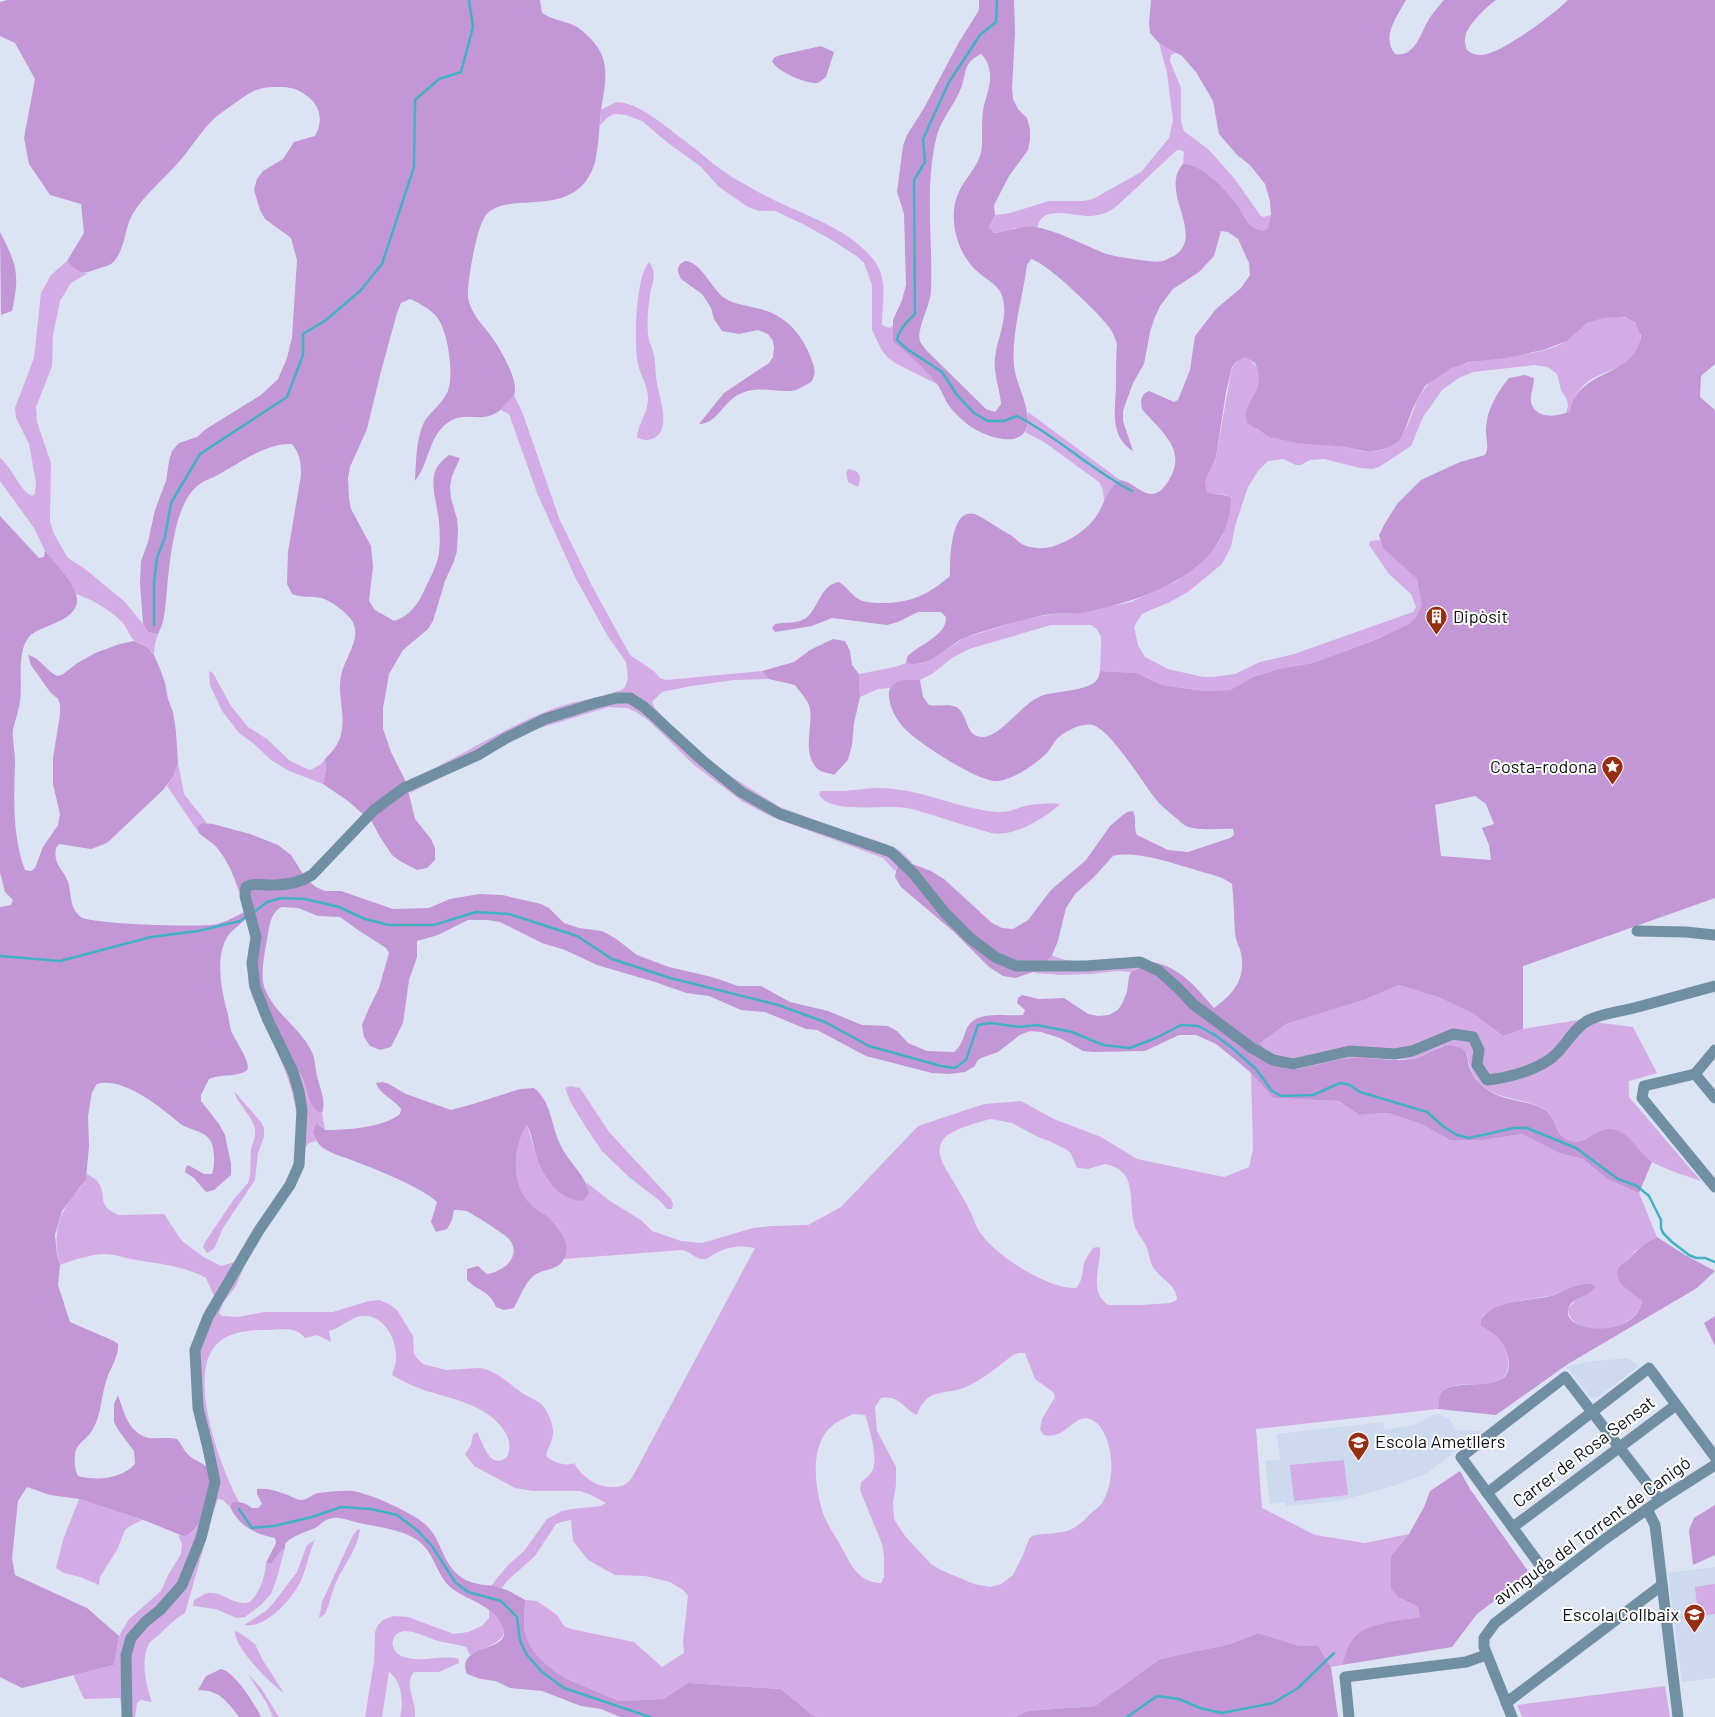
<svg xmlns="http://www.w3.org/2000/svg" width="1715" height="1717" font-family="Barlow,sans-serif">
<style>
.built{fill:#cdd9ef}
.green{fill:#d4ace5;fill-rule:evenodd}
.forest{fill:#c396d6;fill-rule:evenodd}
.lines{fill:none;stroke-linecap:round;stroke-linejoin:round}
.stream{stroke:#41b2c4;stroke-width:2.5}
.minor{stroke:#708fa3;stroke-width:11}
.labels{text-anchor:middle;stroke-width:4;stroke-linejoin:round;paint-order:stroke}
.poi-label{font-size:18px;fill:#0b0e13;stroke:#fff;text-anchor:start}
.street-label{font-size:18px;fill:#0b0e13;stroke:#fff}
</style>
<rect width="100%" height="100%" fill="#dce4f4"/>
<g class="built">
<path d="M1628,1358L1639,1366L1597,1398L1590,1397L1567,1367L1586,1362Z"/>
<path d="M1439,1414L1450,1419L1455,1430L1482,1431L1426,1474L1390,1487L1339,1501L1286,1506L1285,1502L1270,1504L1265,1461L1280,1460L1277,1434L1383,1422L1384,1430L1417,1424L1432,1415Z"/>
<path d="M1715,1567V1678L1682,1682L1668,1573Z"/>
</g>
<g class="green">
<path d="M1159,43L1178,52L1171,55L1170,61L1181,88V122L1184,131L1209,150L1234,178L1260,215L1263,217L1271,215L1268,228L1264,231C1247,229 1244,213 1235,202C1224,188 1201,163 1183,164L1184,152L1181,150H1177L1117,206C1110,212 1101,215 1092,216C1074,217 1042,203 1037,228H1015L1005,232L993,233L989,227L995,215L1010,213L1049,201H1083L1093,199L1141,172L1169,138L1173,120L1167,73Z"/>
<path d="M616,102C638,102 664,125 681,138C701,152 718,170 739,181C750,187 761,194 772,199C806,216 848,228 873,259C889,279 882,302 882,325L890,328L893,325V342L911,356L939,385L897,364L888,358L881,349L872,330V285L864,263L858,257L830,239L801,223L775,211H759L748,207L719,187L700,166L668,143L642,121L626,115L614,114L608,117L600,125L601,110Z"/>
<path d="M67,261C74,269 78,272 88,273L71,283L60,301L53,335L52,366L36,407L37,422L51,463L50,522L54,534L68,558L85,569L124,601L143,624L148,632L158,634L155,644L154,655C149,647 143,645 135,641C130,638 127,627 122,622C109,609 93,600 76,594L72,585L45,551L34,528L0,481V458C12,467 20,491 32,496L35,493L36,483L29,444L16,418L15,408L34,358L41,293L51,275Z"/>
<path d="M649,262C658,274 652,282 650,295C648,307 647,322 648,333C648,341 653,348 654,356C656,364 655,374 657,383C659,398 673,431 652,439C647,441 641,440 637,437C638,423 649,412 648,397C648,386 640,375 638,364C634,343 635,278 649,262Z"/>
<path d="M1620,317L1630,318C1638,324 1642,333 1640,342C1632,371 1603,368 1585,384C1577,391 1572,401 1570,411L1566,413L1568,406L1567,400L1561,390L1557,374L1548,367L1534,365L1473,372L1459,378L1442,390L1423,417L1411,446L1379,467L1372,469L1360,468L1324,459L1310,460L1301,465H1296L1283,459L1268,461L1258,471L1248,487L1235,526L1231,547L1222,564L1188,592L1168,603L1153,609L1142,614L1134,627L1138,645L1145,657L1168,669L1203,677H1213L1235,674L1260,662L1294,654L1413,612L1416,607L1411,594L1389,574L1369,545L1370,541L1380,540L1382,546L1417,579L1422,598V604L1417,618L1409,624L1390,634L1313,663L1278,669L1253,677L1230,690L1207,691L1197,690L1162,685L1137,673L1100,671L1101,644V637L1097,629L1091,625H1051L969,649L952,658L932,674L920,680L904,681L894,684L891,688L878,689L860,697L859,674L895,667L906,663L912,664L923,663L937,656L964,638L1025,619L1054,614L1079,613L1131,602L1177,581L1216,546L1222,537L1225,528L1227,495L1212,494L1207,492L1205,482L1216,457L1231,372C1233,364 1238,360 1245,357C1256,362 1264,376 1259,388C1256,393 1253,397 1250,402L1256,429C1284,444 1314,443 1344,447C1353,448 1362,452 1371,452C1380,451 1392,448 1398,441C1415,422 1411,395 1437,377C1471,352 1518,361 1557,346C1573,339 1578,328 1590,322C1599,317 1610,317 1620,317Z"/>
<path d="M514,395L523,414L559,518L592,586L630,655L654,671L660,678L666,680L762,671L769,679L734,680L691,686L662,692L652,702L655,708L682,737L716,767L780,807L845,831L875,840L899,850L913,863L907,862L897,866L895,871L883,858L772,817L743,802L694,765L649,721L636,712L627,708L609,707L537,729L410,793L406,782C454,760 498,731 547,711C571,701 597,699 621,690L625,687L628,678L626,662L607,635L575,577L537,493L509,414L501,410Z"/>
<path d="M1028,412L1120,480L1116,484L1104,501L1103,490L1099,482L1044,442L1025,432L1027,427Z"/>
<path d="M848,469C860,470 862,477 858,487L848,482L846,473Z"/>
<path d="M209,671L213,673L231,706L248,727L267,739L290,761L310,770L320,765L325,759L326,770L323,784L289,771L271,760L254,744L239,733L222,711L210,685Z"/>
<path d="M178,763L184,794L207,823L201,824L199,827V833L167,786L173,777Z"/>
<path d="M873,788C917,786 956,809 999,812C1009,813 1019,807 1029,805C1038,804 1051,802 1060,804C1046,818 1012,838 991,833C973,828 954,822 936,816C922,812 909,807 895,807C877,806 827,813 819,794L821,791H844Z"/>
<path d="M1052,955C1074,967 1104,958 1129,958C1136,958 1144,961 1152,962L1131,972L1117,971L1091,974L1062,975L1034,973L1039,970Z"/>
<path d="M248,963L257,976L295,1067C310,1081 305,1108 322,1113L325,1130L318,1123L313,1131L316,1141L309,1143L305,1148L248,1257L236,1286L223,1303L219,1313L222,1316L238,1317L264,1312H333L369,1301L379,1300L389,1304L397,1310L413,1336L414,1353L416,1357L423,1364L446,1370L479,1368C497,1370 509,1384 522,1393C529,1397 537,1400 542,1405C548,1411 552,1422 553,1430C554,1439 548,1447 546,1456C553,1462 566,1467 574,1463C582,1477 596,1487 612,1487C617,1487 624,1486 627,1483C630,1481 632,1477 634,1474L755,1248C739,1245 729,1246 714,1254C710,1256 708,1259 704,1259C696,1260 690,1251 682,1250L564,1259C568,1241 561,1227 546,1216C541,1212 535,1209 530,1205C511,1185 512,1146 527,1125L536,1155L549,1182L589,1192L586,1182L610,1201L641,1220L652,1231L681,1241L702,1243L753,1228L772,1226L808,1225L841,1207L918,1126L984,1104L1021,1101L1054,1119L1101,1137L1137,1159L1224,1177L1249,1167L1253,1149L1251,1073L1273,1098L1339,1101L1359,1115L1388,1113L1421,1124L1450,1140H1483L1522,1134L1559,1153L1583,1159L1607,1179L1639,1193L1657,1237L1635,1251L1629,1259L1621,1265L1617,1275L1626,1288L1642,1301C1636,1335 1569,1338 1568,1309L1590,1284L1577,1285L1550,1296L1522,1300L1492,1309L1483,1315L1481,1326C1487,1328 1493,1331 1498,1336C1507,1346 1515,1372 1499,1381C1484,1389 1459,1380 1446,1389C1439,1394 1439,1401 1438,1409L1256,1429L1262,1508L1315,1535L1365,1543L1409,1534L1391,1556L1400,1598L1418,1607L1420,1618L1381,1624L1352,1640L1342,1665L1331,1667L1318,1646H1300L1258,1633L1230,1644L1160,1659L1095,1706L1028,1711L1015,1717H817L811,1714L781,1689L688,1683L663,1699L619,1701L567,1679L557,1673L540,1659L530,1646L524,1630L525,1600L537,1601L557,1615L564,1626L571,1629L634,1642L662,1667L684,1653L683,1642L688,1596L683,1590L670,1582L645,1576L615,1575L588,1560L573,1541L571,1520L561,1522L556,1524L535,1556L507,1581L502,1588L491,1586L507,1566L524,1551L547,1519L562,1511L572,1509L601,1506L606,1503L589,1494L580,1491H533L515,1488L474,1466L465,1454L471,1445L473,1435L477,1432C483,1443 490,1471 507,1457C511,1448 510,1440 505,1432C487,1402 446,1399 416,1387C408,1384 400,1379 392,1375C393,1370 396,1365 396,1360C398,1340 383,1313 361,1316C351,1317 341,1328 329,1331L331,1342L317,1335L305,1338C296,1326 280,1330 266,1330C250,1330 232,1331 219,1342C184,1371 221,1469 239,1502H232L230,1507L223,1500L218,1499L209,1523L203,1550L185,1613C175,1619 169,1625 161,1633C157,1637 152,1639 149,1644C140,1661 146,1685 152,1702L141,1700L137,1703L135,1717H123L120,1698L84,1699L73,1675L114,1665L119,1636L129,1619L161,1591L168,1575L181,1554L182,1544L178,1535C205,1542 206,1489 209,1471L206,1466L193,1400L205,1310L214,1296L206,1278C183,1265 158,1264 131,1259C122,1257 114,1254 105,1254C90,1254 74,1260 60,1265C53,1240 56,1219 72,1197C78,1190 84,1184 87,1174C90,1176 95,1178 97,1181C109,1195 94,1205 119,1215L164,1214L182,1241L202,1256L221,1266L235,1262C255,1232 285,1193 295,1159C309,1105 273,1044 252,996L248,982ZM991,1119L1012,1123L1038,1137L1049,1141L1067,1150L1071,1154L1077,1168L1088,1169L1105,1164C1142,1171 1125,1206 1137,1231C1139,1236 1143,1240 1145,1244C1150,1253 1149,1262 1155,1270C1162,1280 1177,1285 1177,1300L1170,1303L1141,1305H1108C1090,1292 1099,1271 1100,1252V1248L1098,1247L1093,1248C1090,1253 1086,1258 1084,1263C1082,1273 1083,1280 1076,1288C1048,1289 998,1257 982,1235C976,1228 974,1219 970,1211C965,1201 959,1191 953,1181C947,1169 933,1154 943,1140C949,1130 979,1122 991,1119ZM1019,1353H1025L1035,1379L1053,1392L1055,1397L1042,1419L1040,1430L1044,1435C1067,1441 1075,1409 1094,1421C1101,1425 1104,1433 1107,1440C1114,1460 1113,1484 1102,1503C1099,1507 1094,1510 1091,1513C1085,1520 1078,1526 1070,1530C1059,1534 1044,1533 1032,1536L1029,1539L1023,1555L1013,1575L1001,1584L990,1587L974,1584L941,1570L931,1564L905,1536L894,1519L893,1502L896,1485V1467L877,1431L875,1407L881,1398C900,1395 902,1408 917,1415C928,1385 945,1397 968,1386C982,1380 1000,1365 1013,1355ZM853,1414L865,1415C869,1426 879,1460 872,1471C870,1476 864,1479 861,1483L860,1490L882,1544L884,1556V1577L881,1583C858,1582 852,1566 843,1550C837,1538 829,1528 824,1516C815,1490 808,1445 833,1425C838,1421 847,1417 853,1414Z"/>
<path d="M1399,985L1438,997L1474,1014L1503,1036L1523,1029L1578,1020L1633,1027L1657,1073L1629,1081V1097L1701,1181C1687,1176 1659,1168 1648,1159C1637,1150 1631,1136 1618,1131C1596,1123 1591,1143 1576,1143C1555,1141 1559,1121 1547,1111C1541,1106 1533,1104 1526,1102C1493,1094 1473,1092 1467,1053L1442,1046L1423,1056L1413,1059L1348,1058L1317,1066L1290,1069L1280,1065L1260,1043L1286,1024L1364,1000Z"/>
<path d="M570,1086L580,1088L609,1132L671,1199L673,1204L672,1209H667L660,1201L629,1177L602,1151L587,1129L571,1103L565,1088Z"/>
<path d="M234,1091L261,1122L264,1128V1137L258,1153L255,1180L223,1228L214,1249L207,1253L203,1247L205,1242L234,1199L248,1183L250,1176L251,1149L255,1136V1128L251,1119L237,1099Z"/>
<path d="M1344,1460L1348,1495L1294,1501L1290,1465Z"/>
<path d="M79,1499L142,1520L130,1526L125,1530L117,1550L100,1577L99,1585L80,1577L64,1573L56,1568L63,1540Z"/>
<path d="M358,1529L360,1530C357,1549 345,1564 337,1580C332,1591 330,1603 325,1614L319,1618L322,1602L353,1535Z"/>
<path d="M315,1540C309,1553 307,1566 302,1578C295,1596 266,1630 244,1625L267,1610L275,1601L297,1572L307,1545Z"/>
<path d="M285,1548L276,1581L271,1594L261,1605L245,1617L237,1618L215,1609L193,1606L194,1600C199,1598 203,1594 208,1593C224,1591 233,1607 250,1602C260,1592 265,1577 266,1563H272L279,1553Z"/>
<path d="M1715,1584V1614L1698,1616L1695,1587Z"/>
<path d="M489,1610C521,1638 495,1643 470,1655L466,1647C456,1644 445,1643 435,1640C425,1637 399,1622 393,1640C391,1647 396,1653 401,1656C421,1664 440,1654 459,1659V1663L439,1672H414C403,1684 417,1703 415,1717H400C404,1703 402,1681 389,1672L382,1717H365L374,1662L375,1632L378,1625L383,1620L393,1616L408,1617L454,1634L468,1632L482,1626L489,1618Z"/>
<path d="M235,1631L240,1633L255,1644L262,1659L284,1693C270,1684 234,1647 235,1631Z"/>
<path d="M248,1674L261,1688L279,1717H273L266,1702Z"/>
<path d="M1665,1686L1670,1717H1522L1517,1705Z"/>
</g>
<g class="forest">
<path d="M7,0H540L542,13C553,20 561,20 573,25C580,28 585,33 591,39C612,61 605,83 601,110C599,127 599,145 595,162C576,227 500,184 483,220C476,233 467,282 468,297C470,313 483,325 491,336C499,347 520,381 514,395C513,397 509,401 507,403C487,428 471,410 452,420C428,433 430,463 415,481C416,463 416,443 422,427C427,413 441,406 447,393C455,377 448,329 436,316C430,309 419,303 410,299L401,303L397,313L380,375L367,429L350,467L348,478L349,499L351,509L371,546L373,567L369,601L375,610L394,621C410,616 418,604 425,589C430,578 437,566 439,553C440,544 440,532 439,522C438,506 429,485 436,469C439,463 444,459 449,455L460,458L452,476L450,487L451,498L457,519L458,529L457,551L454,561L445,581L433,621L428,629L403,650L389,674L383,708V729L391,752L406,782L415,819L431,839L435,848V860L427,868L417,870L400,861L392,855L380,837L372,822L348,801L323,784L326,770L325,759C333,751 339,744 341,734C346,715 337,695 341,676C344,658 365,636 350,618C344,611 331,601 322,598C311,596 302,598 292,594L287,584L288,552L301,475C301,462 300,454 292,444C266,442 237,465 214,477C208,479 202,482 197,486C174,506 170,560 167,589C165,605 166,619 158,634L148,632L143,624L140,583L141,561L148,542L155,510L166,481L169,461L172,451L179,443L197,437L206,429L261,395L278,379L287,358L292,337L297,260L291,238L265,219L260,210L254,190L257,179L263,171L283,159L294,142L315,136C325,118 319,102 301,92C293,87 285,87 276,87C258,87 252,91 238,101C231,106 223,111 216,117C201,130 191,149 177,164C162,181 144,195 132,215C124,230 125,253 111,264C108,266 103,267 100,268C84,274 79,275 67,261L84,233L81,204L50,195L29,164L24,138L35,79L15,43L0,36V2Z"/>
<path d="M979,0H1014L1015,33L1012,89L1013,99L1018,109L1027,118L1030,129V140L1028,150L1009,176L994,205L995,215L989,227L994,233C1008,232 1020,225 1035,227C1055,230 1080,243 1099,251C1110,256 1122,257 1133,259C1142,260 1154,263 1163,261C1167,260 1170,257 1174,256C1207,235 1158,192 1183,164C1201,163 1224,188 1235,202C1244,213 1247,229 1264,231L1268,228L1271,215L1270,201L1265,184L1250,165L1237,155L1219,134L1213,101L1196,72L1182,56L1159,43L1150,33L1149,23L1151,0H1406C1397,17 1381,36 1395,54C1417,58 1421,29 1431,16C1435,10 1440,5 1444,0H1496C1487,6 1469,24 1466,34C1464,40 1465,44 1467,50C1472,54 1476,55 1482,55C1502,53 1553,15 1568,0H1715V364L1701,376L1700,397L1715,410V898L1523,966V1029L1503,1036L1474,1014L1438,997L1399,985L1364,1000L1286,1024L1260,1043C1268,1052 1277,1066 1288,1069C1294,1070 1300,1068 1306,1067C1321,1065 1336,1059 1351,1058C1371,1057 1392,1062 1412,1059C1427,1058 1438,1043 1454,1046C1472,1049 1465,1059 1471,1071C1475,1080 1482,1087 1491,1092C1508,1102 1529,1100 1545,1110C1558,1118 1554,1136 1570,1141C1589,1147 1597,1121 1619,1131C1633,1137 1639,1153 1652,1162L1639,1193L1607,1179L1583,1159L1559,1153L1522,1134L1483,1140H1450L1421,1124L1388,1113L1359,1115L1339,1101L1273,1098L1251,1073L1237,1061L1216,1044L1196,1035H1179L1145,1051L1094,1052L1083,1051L1060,1038L1041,1032L1030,1031L1020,1035L998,1052L981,1058L977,1061L975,1066L965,1072L949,1074L932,1073L866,1056L817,1030L806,1029L765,1012L741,1010L709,996L686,993L655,982L597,965L565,950L542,943L500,922L488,920H468L438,935L417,941V957L409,980L403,1023L391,1047L380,1050L370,1046L364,1037L362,1025L369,1008L379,988L389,953L386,948L358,930L340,917L318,916L298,908L282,907C272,911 270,923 268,933C266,946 261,969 263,982C269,1010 299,1026 311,1050C316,1060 315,1070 318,1080C321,1090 326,1103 322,1113C305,1109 310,1081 295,1067L262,998L247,918C242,923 235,928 230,933C214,953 221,988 227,1011C229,1017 229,1024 231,1030C233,1038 254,1065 246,1071C238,1077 219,1074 209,1079L201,1095V1101L219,1124L225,1135L231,1164V1175L214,1190L206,1192L194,1178L185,1172L186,1167L188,1165L204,1174H212C215,1166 215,1147 210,1140C204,1131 191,1130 182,1125C177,1122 172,1116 167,1113C151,1100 119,1077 97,1084L92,1092L88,1116L89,1146L86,1179L62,1211L55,1235L57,1255L60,1265L58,1285L70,1322L114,1341L118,1344V1349C116,1362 108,1372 105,1385C101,1400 101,1414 93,1429C89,1437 80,1441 76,1450C74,1457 74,1469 78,1476C96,1481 122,1479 135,1464L134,1451L119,1431L114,1422V1404L118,1395C124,1412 128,1433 149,1438C158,1439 168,1437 177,1439C182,1445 185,1453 191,1457C196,1461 204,1463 207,1468C215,1482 203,1535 183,1536L146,1521L79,1499L50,1495L27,1487L18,1501L12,1558L15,1575L87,1608L119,1636L114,1665L22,1688L0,1677V907L11,905L13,900L5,892L0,872V516L39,558L44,557L45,551C55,563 79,587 77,602C74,623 39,625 29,637C16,653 23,682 20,701C19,711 15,720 13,730C12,740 15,751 15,761C14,799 12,834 25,870L31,871L35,868L43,847L58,825L60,814L53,784V758L60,715V704L58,699L50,692L31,665L28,655C41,658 46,671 57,676L62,675L76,664L95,653L120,644L134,641L147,647L154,655L160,669L165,683L168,699L173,712L176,732L178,763L173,777L163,790L107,843L91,849L59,844L56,848C53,866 63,868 68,882C72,895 69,908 81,917C88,924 205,928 217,924C226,922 236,916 245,912C239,890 232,866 218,849C213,842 205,839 199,833L198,827L202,823L213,824L250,834L278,845L291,855L307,880L316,887L325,891H341L393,909L429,908L450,899L479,894L502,895L541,904L549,908L564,923L579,928L602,931L615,938L637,955L669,967L712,977L738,986H761L790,1002L828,1011L862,1025L888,1026L897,1031L908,1043L927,1051L954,1052C962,1046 963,1037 967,1028C977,1009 1006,1017 1023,1015L1025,1010L1017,1003L1018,998L1022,995L1039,999L1064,998L1088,1014L1098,1016L1109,1015L1118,1010L1123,1002L1127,992L1129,976L1131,972L1152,962C1180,967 1196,987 1214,1008C1234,993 1246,979 1241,953C1239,946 1236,941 1235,934C1234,918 1234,901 1232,884C1220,875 1207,874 1193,869C1172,863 1135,850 1113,856L1094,877L1075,894L1066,908L1058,941L1052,955L1039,970L1015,978L1003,976L989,967L954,932L901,887L895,877L897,866L907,862L931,871L944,879L992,923L1002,928L1013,929L1028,920L1051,890L1086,860L1110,826L1123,815L1127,812L1133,811C1137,819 1133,827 1137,835L1168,850L1188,852L1230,838L1234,835L1233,829C1218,828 1202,831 1188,827C1183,825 1180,821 1176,818C1168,811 1160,805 1154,797C1142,781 1110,730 1093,725C1081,722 1063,732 1056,740C1053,744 1050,749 1047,753C1036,764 1010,782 995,781C975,780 917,742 904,728C896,719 890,708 889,697C888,691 891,684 898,682C905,679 913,680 920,680L923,697L929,705C938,707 948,703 956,707C969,714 964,736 982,737C1000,738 1021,704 1041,696C1055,691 1087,691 1096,681C1099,678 1099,675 1100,671L1137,673L1162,685L1197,690L1207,691L1230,690L1253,677L1278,669L1313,663L1380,638L1409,624L1416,618L1422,604L1417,579L1385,550L1382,546L1379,535L1384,525L1397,504L1421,480L1460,462L1485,455C1490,447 1485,437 1486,428C1487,409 1498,391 1509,378L1525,375L1534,378C1534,386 1530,394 1531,402C1535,420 1559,417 1570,411C1578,368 1634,379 1641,336L1635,322L1625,317L1603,318L1587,323L1567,341L1543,350L1506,358L1469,362L1450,369L1425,386L1413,408L1404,432L1399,441L1390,447L1380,450L1369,452L1345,447L1297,443L1270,437L1247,423C1241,397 1269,395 1255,363L1245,357L1236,362L1232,367L1226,392L1216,457L1205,482L1207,492C1215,496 1224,493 1231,498C1230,573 1143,601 1081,613C1072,614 1061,613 1051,614C1027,618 1004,625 981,632C974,634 966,637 960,640C943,651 927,668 906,663L907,657C919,644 947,636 946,617L941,612H918L898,622L887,625L832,618L812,626L775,632L772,628L775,624C785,622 797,624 806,618C819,608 820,585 839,582C847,587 852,596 860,600C867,603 876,603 883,603C912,603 929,594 950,576C950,561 950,501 979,516C990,522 1001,530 1012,536C1016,539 1019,543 1024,545C1033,549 1046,549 1054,546C1072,540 1090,528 1099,512C1105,500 1109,488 1120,480C1132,481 1140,494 1152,494C1160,493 1165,487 1169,480C1188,449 1160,431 1142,409C1140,401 1141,394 1149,391L1174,402L1178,400L1190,370L1195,336L1216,309L1241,288L1250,275L1249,263L1238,239L1228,232L1221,231L1214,256L1199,272L1173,289L1160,306L1155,317L1150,332L1144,364L1133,383L1123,411V421L1133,451C1108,435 1116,408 1116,383C1116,370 1116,357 1117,344C1115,338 1113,332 1109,327C1098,312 1047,263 1031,259L1027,265C1023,298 1011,332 1014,366C1016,386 1033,411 1026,429C1018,450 978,434 966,423C958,416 951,410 946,401C943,395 941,389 937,384C924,368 909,354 893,342V320L902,300L906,285L904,214L897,192L903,146L907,135L924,108L959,42L976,15L979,10ZM981,54C987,60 989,65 990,74C991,87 985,98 983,111C982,120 982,129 982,138C982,144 982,151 980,156C972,177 957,184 954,210C952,232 961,258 978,272C988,281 1000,285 1003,299C1008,320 997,338 995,358C993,373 1000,389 1001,404L995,412L986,409L926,350C924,347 921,344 920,341C916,330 931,304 931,290C933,238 924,186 937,135C942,118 955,104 961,88C967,71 963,63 981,54ZM1475,796L1486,804L1494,824L1482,828L1489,845L1491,860L1441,856L1435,805Z"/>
<path d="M821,46L834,52L826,77L818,83C806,84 777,72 772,61L775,57L781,55Z"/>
<path d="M0,232C17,265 20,274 12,311L1,315Z"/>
<path d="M685,261C700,261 711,287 723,297C732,304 745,305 756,308C782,313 799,330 809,353C813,364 818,372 811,382C804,386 797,391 789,391C773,392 758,386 742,393C723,400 718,424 699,424L724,393L769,363L773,357L774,348L773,341L768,334L758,330L739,334L722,331L714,319L711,308L706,300L702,294L681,279L678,272V268L680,264Z"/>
<path d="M833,639L845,641L850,651L852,665L859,674L860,697L854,723L852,745L848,760L834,775C830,773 823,773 819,770C801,755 813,728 810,709C809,701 800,692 795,685L769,679L762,671L794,662L810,650Z"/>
<path d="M382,1082L387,1083L406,1094L451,1110L473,1104L520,1089L534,1088C552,1102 551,1127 561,1146C569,1163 584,1173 589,1192L583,1201C558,1200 544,1178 536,1155C533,1145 532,1134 527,1125C512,1147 511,1186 531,1205C536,1210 544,1213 549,1218C559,1227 572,1245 564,1259C559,1269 547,1269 538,1273C526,1279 520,1297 514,1308L504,1310L496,1307C489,1290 479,1292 467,1280V1269L478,1266L487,1274C503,1272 523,1256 509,1239C506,1235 472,1213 466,1211C462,1210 458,1210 454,1210L452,1220L447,1229L436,1232L431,1222L437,1202C423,1188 375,1169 354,1161C344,1157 331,1154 322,1147C317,1143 315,1138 313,1131L317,1123L325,1130C347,1130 382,1128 400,1114L401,1109C394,1099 380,1095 376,1083Z"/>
<path d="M1657,1237L1685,1255L1715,1271L1697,1288L1568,1364L1496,1415L1438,1409C1439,1402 1438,1393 1446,1389C1464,1378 1516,1397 1508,1357C1504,1340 1495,1333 1481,1326C1478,1302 1531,1300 1547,1297C1564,1293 1578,1279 1596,1286C1590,1298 1571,1296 1568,1310C1563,1333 1636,1339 1642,1301C1634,1294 1612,1282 1618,1269C1621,1263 1627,1262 1630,1258C1637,1249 1647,1242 1657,1237Z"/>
<path d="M1715,1316V1346L1704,1323Z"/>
<path d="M1460,1471L1470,1489L1530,1574L1477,1614L1452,1647L1342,1665C1345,1658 1347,1646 1353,1639C1368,1621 1398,1622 1420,1617L1418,1607L1400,1598L1391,1589V1556L1409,1534L1424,1507L1430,1491Z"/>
<path d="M257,1489C269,1488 279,1492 290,1496C294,1498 298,1500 301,1500C308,1500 312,1494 318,1493C329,1492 342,1490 353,1491C371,1494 411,1512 425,1524C442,1539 442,1564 461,1577C475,1587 487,1583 501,1588C509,1590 517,1596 525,1600L524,1630L530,1646L540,1659L557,1673L567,1679L619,1701L663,1699L688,1683L781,1689L811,1714L817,1717H620L601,1709L581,1706L542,1691L510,1688L496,1681L480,1679L467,1674C454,1643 513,1653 503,1628C494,1604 467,1601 450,1587C437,1575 435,1557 423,1545C408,1529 375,1527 355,1522C347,1520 341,1517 333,1518C324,1519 320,1526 313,1529C304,1532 297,1535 289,1540L285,1544V1548L279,1553L272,1563H266L276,1543L275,1538C255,1534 239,1526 230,1507L232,1502C239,1501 246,1503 252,1508H258L262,1504L257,1494Z"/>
<path d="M1715,1505V1555L1693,1565L1689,1530L1694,1518Z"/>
<path d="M1258,1633L1300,1646H1318L1331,1667L1338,1717H1015L1028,1711L1095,1706L1160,1659L1230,1644Z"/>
<path d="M221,1669C234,1671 255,1704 261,1717H239C227,1701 219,1690 198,1690L206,1676Z"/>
</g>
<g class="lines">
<g class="stream">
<path d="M997,0L996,22L980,35L949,82L923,139L925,162L914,180L915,314C907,322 899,329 897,340L907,349L942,372L957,395L974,413L988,421H1004L1017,416C1058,437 1091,470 1132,491"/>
<path d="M154,625V583L157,558L165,537L171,503L200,454L287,397L303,355V334L326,320L360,291L382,264L414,167L415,100L439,79L461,72L473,27L469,0"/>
<path d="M254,912L267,902L281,898L305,899L339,907L365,919L389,925H434L476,912L509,914L577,936L612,959L670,978L778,1005L825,1022L869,1046L941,1066L955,1068L966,1060L978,1025L990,1023L1019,1027L1037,1025L1072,1032L1103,1045L1130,1048L1156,1038L1181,1025L1198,1026L1215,1035L1231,1047L1256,1069L1271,1090L1281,1096L1313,1095L1340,1083L1350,1085L1360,1092L1427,1112L1444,1127L1457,1135L1469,1138L1514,1128H1527L1576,1148L1618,1179L1637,1186L1649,1196L1661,1220V1228L1663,1233L1672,1242L1689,1255L1696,1258H1705L1715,1262"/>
<path d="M0,956L60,961L151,937L198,931L240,921L247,916"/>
<path d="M239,1509L252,1528L274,1526L312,1517L341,1507L371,1509L397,1515L418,1531L432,1546L455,1582L468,1592L501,1601L517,1617L520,1641L527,1655L542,1672L564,1688L650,1717"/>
<path d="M1127,1717L1157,1696L1179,1699L1200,1708L1222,1713L1273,1703L1298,1688L1334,1653"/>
</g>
<g class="minor">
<path d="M1637,931L1686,932L1715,935"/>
<path d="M1715,1050L1695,1074L1644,1086L1642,1098L1715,1187"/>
<path d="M1695,1074L1715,1098"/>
<path d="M1487,1493L1649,1368L1715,1457"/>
<path d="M1647,1509L1655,1525L1678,1717"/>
<path d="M1513,1527L1676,1405"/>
<path d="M1551,1580L1461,1457L1565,1377L1660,1500"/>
<path d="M1506,1703L1662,1585"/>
<path d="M127,1717L126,1655L131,1638L145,1622L160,1610L182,1585L201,1538L215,1482L208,1448L198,1408L195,1350L208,1317L258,1232L290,1185L299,1165L302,1110L299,1092L293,1072L267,1018L255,987L252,963L256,937L245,896L246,887C254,882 264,886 274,885C288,885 301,882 312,875L374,810L404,788L478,755L506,738L545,719L596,703L617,698H630L644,707L703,761L741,792L780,814L891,852L913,873L945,913L970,938L995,957L1016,966H1086L1140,962L1159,971L1179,989L1193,1004L1252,1048L1273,1060L1293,1064L1350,1051L1395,1054L1412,1051L1453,1034L1473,1037L1479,1050L1477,1065L1487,1080C1509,1078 1542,1069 1557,1053C1568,1042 1575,1027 1589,1020C1604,1013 1618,1012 1634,1008C1661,1001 1688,993 1715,986"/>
<path d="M1349,1717L1345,1677L1466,1662L1486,1655"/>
<path d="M1512,1717L1484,1647V1638L1495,1623L1605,1539L1660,1500L1715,1465"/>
</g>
</g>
<defs>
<symbol id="building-pin" viewBox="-11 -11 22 30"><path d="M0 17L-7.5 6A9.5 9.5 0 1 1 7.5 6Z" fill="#962e12" stroke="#fff"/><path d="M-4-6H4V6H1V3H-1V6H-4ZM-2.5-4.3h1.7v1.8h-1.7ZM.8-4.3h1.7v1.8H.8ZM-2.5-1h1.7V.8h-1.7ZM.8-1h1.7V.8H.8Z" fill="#fff"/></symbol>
<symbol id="sight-pin" viewBox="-11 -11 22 30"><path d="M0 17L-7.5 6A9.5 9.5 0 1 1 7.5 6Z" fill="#962e12" stroke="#fff"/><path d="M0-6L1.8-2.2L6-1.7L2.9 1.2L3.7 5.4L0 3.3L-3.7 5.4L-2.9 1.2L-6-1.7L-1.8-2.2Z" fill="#fff"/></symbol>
<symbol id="school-pin" viewBox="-11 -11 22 30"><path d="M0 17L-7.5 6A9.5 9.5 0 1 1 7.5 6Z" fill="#962e12" stroke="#fff"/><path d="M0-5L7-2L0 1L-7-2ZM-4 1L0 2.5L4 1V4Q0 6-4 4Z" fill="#fff"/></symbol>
</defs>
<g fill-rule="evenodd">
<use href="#building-pin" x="1424" y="604" width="25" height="34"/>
<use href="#sight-pin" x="1600" y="754" width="25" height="34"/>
<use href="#school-pin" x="1346" y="1430" width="25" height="34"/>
<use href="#school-pin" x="1682" y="1602" width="25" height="34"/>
</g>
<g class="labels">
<g class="poi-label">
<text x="1453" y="623">Dipòsit</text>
<text x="1597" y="773" text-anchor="end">Costa-rodona</text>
<text x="1375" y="1448">Escola Ametllers</text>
<text x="1679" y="1621" text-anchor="end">Escola Collbaix</text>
</g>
<g class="street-label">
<text transform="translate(1584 1452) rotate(-37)" y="6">Carrer de Rosa Sensat</text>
<text transform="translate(1592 1531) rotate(-36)" y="6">avinguda del Torrent de Canigó</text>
</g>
</g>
</svg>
